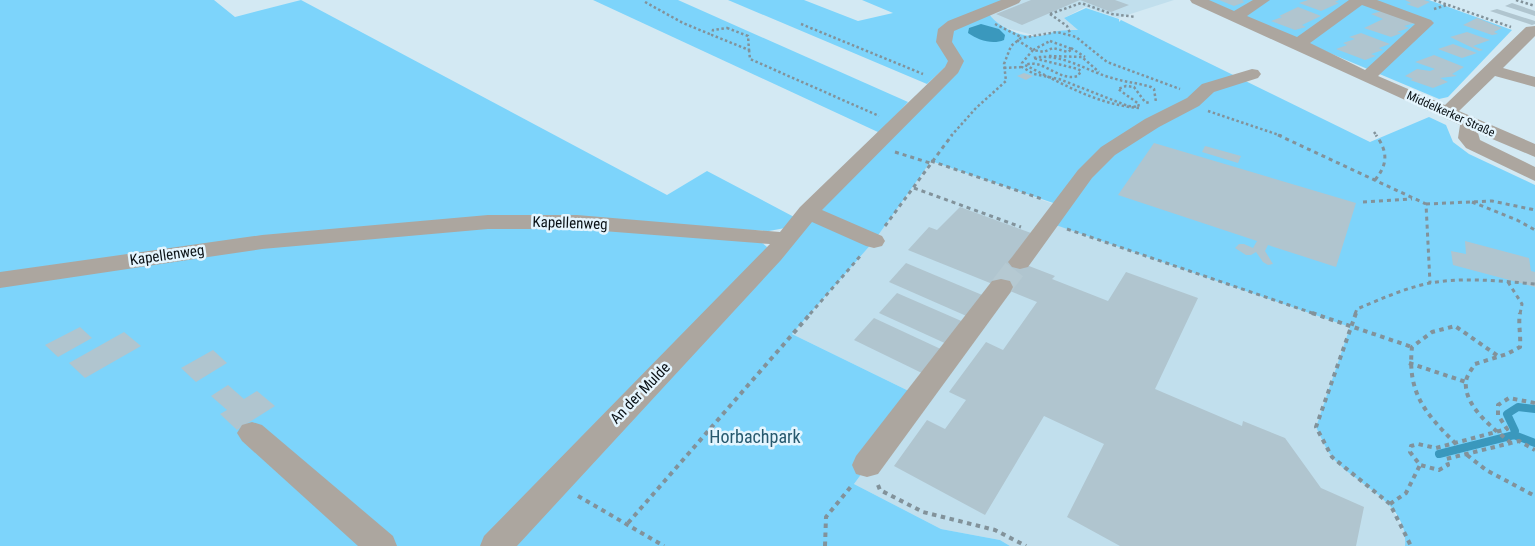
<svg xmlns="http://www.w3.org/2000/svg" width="1535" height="546" font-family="'Roboto Condensed',sans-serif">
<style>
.built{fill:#c1dfed}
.green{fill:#7dd4fb}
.water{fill:#3a98bd}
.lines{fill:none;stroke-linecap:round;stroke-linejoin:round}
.stream{stroke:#3a98bd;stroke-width:8}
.building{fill:#b0c5cf}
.minor-tunnel{stroke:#b5c9d2;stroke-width:22;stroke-dasharray:22 11;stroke-linecap:butt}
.path-far2{stroke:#82929a;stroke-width:2.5;stroke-dasharray:2.5 2.5;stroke-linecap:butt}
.path-far1{stroke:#82929a;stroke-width:3;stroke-dasharray:4 4;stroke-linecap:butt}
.path{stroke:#82929a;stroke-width:4;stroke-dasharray:4.5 4.5;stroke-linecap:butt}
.minor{fill:#aca69f;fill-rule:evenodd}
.labels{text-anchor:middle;stroke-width:5;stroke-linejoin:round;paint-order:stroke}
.far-street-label{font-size:12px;fill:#0a1115;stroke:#e4f5fe}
.street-label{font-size:15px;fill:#0a1115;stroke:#e4f5fe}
.near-park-label{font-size:18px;fill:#27596e;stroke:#e4f5fe}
</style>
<rect width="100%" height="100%" fill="#d3e9f3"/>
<g class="built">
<path d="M1020,0H1174L1118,18L1085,7L1064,18L1078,30L1059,31L1037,36L1006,28L994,21L989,14Z"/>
<path d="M931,161L1062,207L1350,327L1316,427L1332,457L1390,504L1406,535L1405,546H1010L1000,540L941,529L854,484L919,396L792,334L874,241Z"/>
</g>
<g class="green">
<path d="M0,0H214L235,17L301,0L667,195L707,171L796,218L785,228L769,231L501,217L0,278Z"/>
<path d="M593,0H678L908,102L880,133Z"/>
<path d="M728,0H804L858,21L893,13L862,0H1010L949,23L953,60L927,84Z"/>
<path d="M1203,0H1429L1512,30L1448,97L1439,99Z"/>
<path d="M1086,8L1119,19V22L1121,20L1370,142L1429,117L1446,125L1453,142L1469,154L1535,185V546H1405C1409,502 1356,485 1333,458C1326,450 1321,437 1316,427L1350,327L1050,223L1062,206L931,161L874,241L792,334L919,396L854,484L941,529L1000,540L1010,546H504L952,69L951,30L989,14C998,27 1022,38 1038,36C1045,36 1051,32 1058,31C1064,30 1071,30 1078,30L1064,18Z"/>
<path d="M482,225H576L759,240L767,247L766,255L484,546H0V284L284,244Z"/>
</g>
<path class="water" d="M981,24L999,29L1005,35L1004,40C992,45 978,40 968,33L969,28Z"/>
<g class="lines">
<g class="stream">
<path d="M1514,435L1515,431L1507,414L1518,407L1535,409"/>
<path d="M1439,454L1514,435L1535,443"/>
</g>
</g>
<g class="building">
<path d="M1031,0H1115L1129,5L1111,12L1080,0L1022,25L996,14Z"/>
<path d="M1219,0H1244L1242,1L1245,2L1234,6Z"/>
<path d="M1308,0H1339L1335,2L1339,3L1321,11L1299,3Z"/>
<path d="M1405,0H1424L1430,2L1418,8L1406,4L1411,3Z"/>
<path d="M1512,3L1535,11V16L1505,6Z"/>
<path d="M1298,7L1321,16L1302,25L1306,27L1295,30L1271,21L1282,17L1279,16Z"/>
<path d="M1497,9L1535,21V24L1532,25L1490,11Z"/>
<path d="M1382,11L1415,23L1404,26L1409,28L1397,32L1402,33L1391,37L1364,28L1383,19L1371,14Z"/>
<path d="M1477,18L1502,28L1494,32L1498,34L1492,35L1463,25Z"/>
<path d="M1467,32L1490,40L1473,46L1483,50L1479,51L1450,37Z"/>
<path d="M1361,33L1390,44L1379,48L1383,50L1371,54L1376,56L1365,60L1336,49L1347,45L1343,43L1355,39L1349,37Z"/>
<path d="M1453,44L1477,53L1462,58L1438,49Z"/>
<path d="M1434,55L1464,67L1452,74L1457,76L1440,78L1448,82L1433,88L1410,80L1413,79L1405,76L1417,69L1430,71L1435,69L1415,62Z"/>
<path d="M1024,73L1033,76L1026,80L1017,76Z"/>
<path d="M1154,143L1356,203L1336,267L1268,245L1265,251L1273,264L1268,265L1263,262L1256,252L1251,255H1246L1235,248L1239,244H1244L1253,248L1257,241L1118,195Z"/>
<path d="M1205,146L1241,156L1238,163L1202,152Z"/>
<path d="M960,207L1031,233L1011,259L1055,276L1052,279L1108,301L1126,272L1198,298L1155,389L1242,426L1243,421L1285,438L1321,488L1364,507L1356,546H1120L1067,517L1104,444L1044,416L985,515L894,466L927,420L945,429L966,400L949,392L986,342L1003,350L1037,302L908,250L929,227L937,230Z"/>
<path d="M1465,241L1529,258L1531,271L1535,272V287L1453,265L1451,251L1466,254Z"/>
<path d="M906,263L987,297L971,318L889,282Z"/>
<path d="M897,293L966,323L949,345L879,313Z"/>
<path d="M874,318L945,351L926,375L854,340Z"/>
<path d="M80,327L92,338L58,357L45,345Z"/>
<path d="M124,332L141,346L85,378L69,363Z"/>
<path d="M213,350L227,363L196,382L181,368Z"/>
<path d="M228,385L244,399L257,391L275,406L237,430L220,414L227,410L211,396Z"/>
</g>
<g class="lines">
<path class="minor-tunnel" d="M1001,287L1020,262"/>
<g class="path-far2">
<path d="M1434,0L1511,27"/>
<path d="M1516,0L1535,6"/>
<path d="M645,2L683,23L712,35"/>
<path d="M1434,9L1447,5"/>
<path d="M1050,14L1081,3L1112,14L1136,17"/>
<path d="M1050,14L1067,26L1070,33"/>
<path d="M801,24L923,74"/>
<path d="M995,24L1021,37"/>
<path d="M727,28L748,36L749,50L712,35L713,30Z"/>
<path d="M1017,40L1033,50"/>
<path d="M1050,41L1072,49L1068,52L1053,48L1044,52L1033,50Z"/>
<path d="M1071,48L1085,57"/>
<path d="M749,50L750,59L879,116"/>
<path d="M1033,50L1022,63V67L1034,74L1059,79L1128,106L1138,107L1139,104L1118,89L1126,86L1134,87L1145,102L1150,103"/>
<path d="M1049,56L1082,57L1099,72"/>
<path d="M1004,68L1022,67"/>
<path d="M1139,108C1098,105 1061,83 1025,65C1044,58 1058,82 1078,76L1081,71L1078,69L1033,58C1061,52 1086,71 1112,78C1125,82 1138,83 1151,87L1154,89L1156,102"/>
<path d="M1208,111L1282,136"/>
<path d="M1374,132L1377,136"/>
<path d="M951,136L976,108L1006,81L1004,64L1011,46L1021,38L1057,32L1076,37L1107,62L1180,89"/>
</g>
<g class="path-far1">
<path d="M1278,135L1426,204L1430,283"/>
<path d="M895,152L930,163"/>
<path d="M931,161L1042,199"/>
<path d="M1375,180C1388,164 1388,152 1376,135"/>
<path d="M914,188L1021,227"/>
<path d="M1363,202L1412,199"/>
<path d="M1472,202L1517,220L1535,230"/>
<path d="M1426,204L1492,201L1535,210"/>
<path d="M885,226L952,135"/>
<path d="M1067,229L1315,314"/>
<path d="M1508,282L1522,304L1520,314"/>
<path d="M810,314L862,254"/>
<path d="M1355,314L1357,309C1381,299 1405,288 1430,283C1465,277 1500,281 1535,284"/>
</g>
<g class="path">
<path d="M1312,313L1412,347"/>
<path d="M1356,313L1316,427L1332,457L1390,504L1411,546"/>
<path d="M1409,363L1466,382"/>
<path d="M1535,403L1509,398L1498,405V415L1507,429L1436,448L1418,444L1411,446L1410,452L1420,465L1439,470L1448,465L1446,459L1519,441L1535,450"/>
<path d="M1511,443C1494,429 1463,406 1466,381C1467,375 1472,369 1475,364L1507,354L1520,347C1521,335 1518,324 1520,313"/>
<path d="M1456,444C1425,413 1407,393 1412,347L1432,332L1455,326L1498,356"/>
<path d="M1467,455L1486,470L1535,496"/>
<path d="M878,485L880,490L923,512L995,530L1026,546"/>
<path d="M578,496L664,546"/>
<path d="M1390,504L1406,493L1420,465"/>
<path d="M628,523L811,313"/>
<path d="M825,546L826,517L853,484"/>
</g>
<g class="minor">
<path d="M1001,0H1021L1019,3L954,31L952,42L964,61L958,73L822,210L882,236L885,241L882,246L874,248L866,246L812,222L781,260L517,546H480L484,536L770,244L577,229H488L262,249L0,288V272L262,235L488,215H577L780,232L800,207L945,67L948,61L936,42L938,29L948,21Z"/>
<path d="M1190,0H1209L1234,11L1253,0H1270L1247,16L1297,37L1349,0H1377L1431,20L1434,23L1431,26L1378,76L1445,105L1526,27L1535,26V36L1503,68L1535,77V87L1495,76L1459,111L1535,144V157L1478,133L1480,140L1535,167V181L1466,148L1458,138L1460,125L1192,3ZM1362,5L1415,24L1365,70L1310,43Z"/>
<path d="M1252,69L1258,70L1261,74L1258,78L1214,92L1199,106L1159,127L1115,155L1092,178L1028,267L1020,269L1012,267L1008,262L1012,257L1078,170L1101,147L1145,119L1187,98L1202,84Z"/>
<path d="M1001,279L1010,281L1013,287L1010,293L878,474L867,477L856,474L852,465L856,456L992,281Z"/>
<path d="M252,422L262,425L393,536L397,546H358L242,441L237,433L242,425Z"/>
</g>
</g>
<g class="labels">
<g class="far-street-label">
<text transform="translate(1451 114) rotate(24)" y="4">Middelkerker Straße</text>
</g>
<g class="street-label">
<text transform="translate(570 223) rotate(2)" y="5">Kapellenweg</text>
<text transform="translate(167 255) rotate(-8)" y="5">Kapellenweg</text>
<text transform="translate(640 393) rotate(-46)" y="5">An der Mulde</text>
</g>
<g class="near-park-label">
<text x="755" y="443">Horbachpark</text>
</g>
</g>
</svg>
